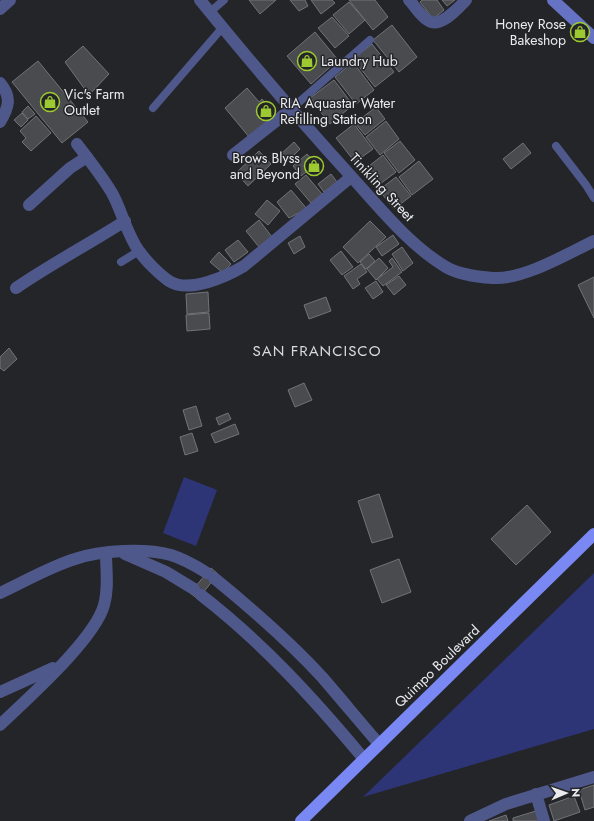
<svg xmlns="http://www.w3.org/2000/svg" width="594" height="821" font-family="Jost,sans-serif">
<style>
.green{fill:#2e3576}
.building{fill:#4a4b4e;stroke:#727378}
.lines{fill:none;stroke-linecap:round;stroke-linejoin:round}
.lane{stroke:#4f588b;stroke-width:8}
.street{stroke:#4f588b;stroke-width:12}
.secondary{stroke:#6673c5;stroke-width:12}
.primary{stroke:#7988f2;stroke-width:12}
.labels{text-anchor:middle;stroke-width:3;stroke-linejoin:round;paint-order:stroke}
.poi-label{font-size:14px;fill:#eaebed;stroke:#242529;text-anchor:start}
.street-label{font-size:14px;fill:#eaebed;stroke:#242529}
.neighbourhood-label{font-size:15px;letter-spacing:1px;fill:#d8d9de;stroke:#242529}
</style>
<rect width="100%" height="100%" fill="#242529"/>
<g class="green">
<path d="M184,477L217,490L196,546L163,533Z"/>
<path d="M594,573V729L363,797Z"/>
</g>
<g class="building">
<path d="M249,0H276L260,14Z"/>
<path d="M290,0H305L308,6L299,11Z"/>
<path d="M311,0H332L335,3L321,14Z"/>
<path d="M349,0H375L388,17L373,30Z"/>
<path d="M422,0H437L444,10L433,19L420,2Z"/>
<path d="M442,0H455L447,6Z"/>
<path d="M349,2L365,20L349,34L333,15Z"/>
<path d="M332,17L349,36L335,48L318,28Z"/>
<path d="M392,25L417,57L399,72L373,40Z"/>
<path d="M315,32L338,60L311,84L287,56Z"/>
<path d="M372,44L394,72L375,87L353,59Z"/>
<path d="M83,46L109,74L89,95L65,62Z"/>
<path d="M38,61L88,122L62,143L12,82Z"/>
<path d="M353,62L374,90L356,104L335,77Z"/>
<path d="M334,80L353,105L330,124L310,98Z"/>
<path d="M247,88L259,102L262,99L276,115L250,138L225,108Z"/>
<path d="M28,106L35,114L28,119L22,112Z"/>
<path d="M376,107L385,119L365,135L355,123Z"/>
<path d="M22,113L28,120L21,127L14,120Z"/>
<path d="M36,116L51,133L31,151L22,142L26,138L20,131Z"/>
<path d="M386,121L399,139L380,155L366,137Z"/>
<path d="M354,124L373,149L355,162L336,138Z"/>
<path d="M400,141L415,160L399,173L384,153Z"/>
<path d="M294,142L300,149L287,162L280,155Z"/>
<path d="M523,143L531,153L511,169L503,159Z"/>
<path d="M259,151L271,164L248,186L236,173Z"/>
<path d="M307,154L316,164L301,176L293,166Z"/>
<path d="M383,155L396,172L376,187L364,170Z"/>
<path d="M419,161L433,179L412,195L399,177Z"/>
<path d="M331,174L337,182L324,192L318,184Z"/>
<path d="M306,175L322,194L311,203L295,184Z"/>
<path d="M396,177L411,196L394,209L379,190Z"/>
<path d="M291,190L307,209L289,218L277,202Z"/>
<path d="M267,200L280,211L268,225L255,214Z"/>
<path d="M259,220L272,237L259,247L246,231Z"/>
<path d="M370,221L386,237L358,263L343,247Z"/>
<path d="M393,235L399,244L382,256L376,247Z"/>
<path d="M300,236L305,247L294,254L288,243Z"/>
<path d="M238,240L248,252L234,262L225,250Z"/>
<path d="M402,247L413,263L403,271L392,254Z"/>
<path d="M341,251L353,267L342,275L330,260Z"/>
<path d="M219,252L231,264L223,273L210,262Z"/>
<path d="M369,254L375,261L366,269L360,262Z"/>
<path d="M379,258L388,268L376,280L367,269Z"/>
<path d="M392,258L402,272L383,286L377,279L393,267L389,261Z"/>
<path d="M361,264L367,272L357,279L360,284L353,289L344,276Z"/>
<path d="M399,276L406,285L394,295L386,285Z"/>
<path d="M594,277V318L578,285Z"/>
<path d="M376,281L383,292L373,299L365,288Z"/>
<path d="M208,292L209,312L187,314L186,294Z"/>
<path d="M326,297L331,311L309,319L304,305Z"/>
<path d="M209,313L210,329L187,331L186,315Z"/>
<path d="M9,348L17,359L4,371L0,368V357Z"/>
<path d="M304,383L312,400L295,407L288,390Z"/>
<path d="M196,406L202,426L189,430L183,410Z"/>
<path d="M228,413L231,419L219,425L216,418Z"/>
<path d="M235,424L239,434L215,443L211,434Z"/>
<path d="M192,433L198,451L185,455L180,437Z"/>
<path d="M379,494L393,537L372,543L358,501Z"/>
<path d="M527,505L551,532L516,565L491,539Z"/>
<path d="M399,559L411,592L382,603L370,570Z"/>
<path d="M211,568L218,574L198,599L190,593Z"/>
<path d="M594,785V807L585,810L579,790Z"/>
<path d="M574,796L580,812L554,821L549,805Z"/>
<path d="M539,810L542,821H513V818Z"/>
<path d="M506,815L508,821H489Z"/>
</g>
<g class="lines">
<g class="lane">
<path d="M210,12L224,0"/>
<path d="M153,108L223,27"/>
<path d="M290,110L370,40"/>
<path d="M556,146L586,185L594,198"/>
<path d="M121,262L139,251"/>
</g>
<g class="street">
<path d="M200,0C249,60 298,118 350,175C378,206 409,245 446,267C458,274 478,277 493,278C523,280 567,254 594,241"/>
<path d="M409,0C415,6 421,17 429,21C441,28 458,8 466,0"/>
<path d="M0,9L10,0"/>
<path d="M0,83C12,97 9,107 0,122"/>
<path d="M77,144C89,160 102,176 112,193C122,211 127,235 139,251C146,261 159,274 169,281C189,294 227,276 244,266L351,177"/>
<path d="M233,155L290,110"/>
<path d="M29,205L70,168L87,157"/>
<path d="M16,288C51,264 89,244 125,221"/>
<path d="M125,554L166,572L194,589"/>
<path d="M214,578C252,609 289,641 322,677C341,699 360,722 379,744"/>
<path d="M0,593C24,582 49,567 75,559C101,550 145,548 171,555C184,559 196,566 207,573"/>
<path d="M201,595C263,643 314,699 364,759"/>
<path d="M0,692L53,668"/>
<path d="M0,725C27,699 95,639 104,605C109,588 106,570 106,553"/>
<path d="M536,794L544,821"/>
<path d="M470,821L506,804L594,777"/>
</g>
<path class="secondary" d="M553,0L594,38"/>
<path class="primary" d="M301,821L594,534"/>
</g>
<defs>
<symbol id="shop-ring" viewBox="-11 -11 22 22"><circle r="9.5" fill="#242529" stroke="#9dca30" stroke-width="1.5"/><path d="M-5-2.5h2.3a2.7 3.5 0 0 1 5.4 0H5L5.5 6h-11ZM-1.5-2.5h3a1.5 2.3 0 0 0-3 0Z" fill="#9dca30"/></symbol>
</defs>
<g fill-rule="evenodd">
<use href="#shop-ring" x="569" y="21" width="22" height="22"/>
<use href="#shop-ring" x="296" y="50" width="22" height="22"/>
<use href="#shop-ring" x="39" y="91" width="22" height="22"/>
<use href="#shop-ring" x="255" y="100" width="22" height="22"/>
<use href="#shop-ring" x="303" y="155" width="22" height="22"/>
</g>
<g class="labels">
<g class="poi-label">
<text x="566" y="29" text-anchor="end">Honey Rose<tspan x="566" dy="16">Bakeshop</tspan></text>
<text x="321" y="66">Laundry Hub</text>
<text x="64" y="99">Vic's Farm<tspan x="64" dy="16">Outlet</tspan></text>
<text x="280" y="108">RIA Aquastar Water<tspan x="280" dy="16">Refilling Station</tspan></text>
<text x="300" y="163" text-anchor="end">Brows Blyss<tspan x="300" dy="16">and Beyond</tspan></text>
</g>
<g class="street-label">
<text transform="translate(382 187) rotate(47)" y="5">Tinikling Street</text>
<text transform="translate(437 666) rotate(-44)" y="5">Quimpo Boulevard</text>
</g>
<g class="neighbourhood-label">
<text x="317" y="356">SAN FRANCISCO</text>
</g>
</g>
<g transform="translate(566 793) rotate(88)" stroke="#242529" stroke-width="3" paint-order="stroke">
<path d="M0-3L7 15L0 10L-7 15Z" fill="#eaebed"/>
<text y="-6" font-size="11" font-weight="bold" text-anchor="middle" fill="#eaebed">N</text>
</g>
</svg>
